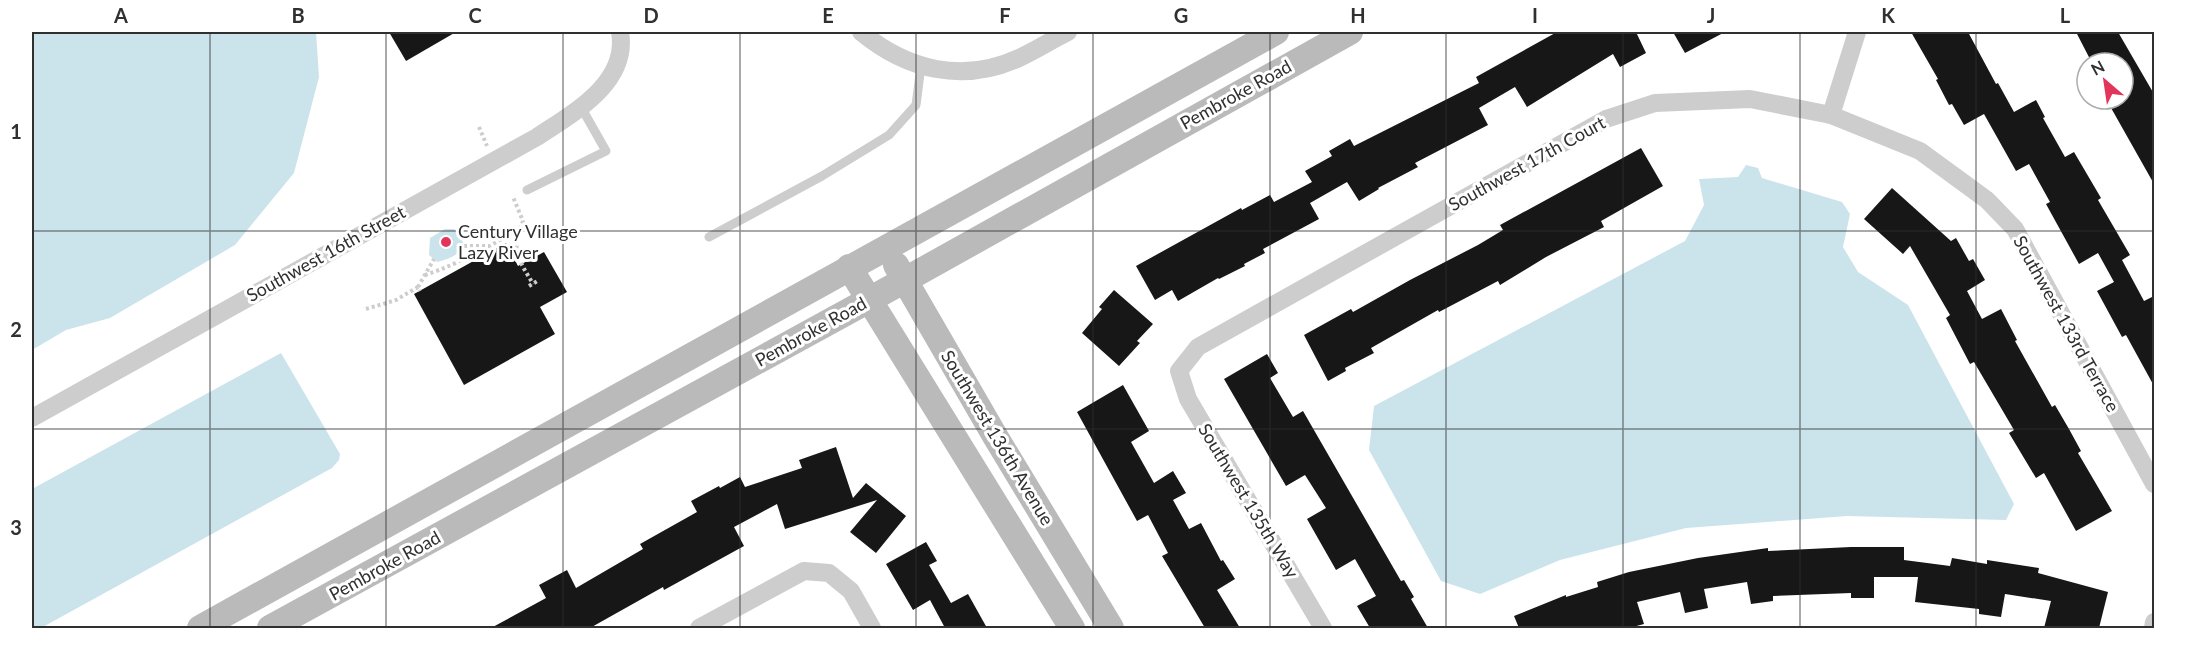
<svg xmlns="http://www.w3.org/2000/svg" width="2186" height="660" font-family="Lato,sans-serif">
<style>
.water{fill:#cbe4ec}
.building{fill:#171717}
.lines{fill:none;stroke-linecap:round;stroke-linejoin:round}
.path{stroke:#cdcdcd;stroke-width:4;stroke-dasharray:3 3;stroke-linecap:butt}
.lane{stroke:#cdcdcd;stroke-width:9}
.street{stroke:#cdcdcd;stroke-width:18}
.secondary{stroke:#bababa;stroke-width:26}
.grid{fill:none;stroke:#303030;stroke-width:1.5;stroke-opacity:0.55}
.poi-dot{fill:#e3355c;stroke:#fff;stroke-width:2}
.labels{text-anchor:middle;stroke-width:6;stroke-linejoin:round;paint-order:stroke}
.street-label{font-size:18px;fill:#303030;stroke:#fff}
.poi-label{font-size:18px;fill:#303030;stroke:#fff;text-anchor:start}
.neatline{fill:none;stroke:#303030;stroke-width:2}
.grid-label{font-size:20px;text-anchor:middle;font-weight:bold;fill:#303030}
</style>
<rect width="100%" height="100%" fill="#fff"/>
<g class="water">
<path d="M32,32H316L319,77L294,173L235,245L110,318L66,330L32,350Z"/>
<path d="M1746,165L1758,168L1762,178L1842,202L1850,214L1843,247L1858,272L1908,305L2014,504L2006,520L1847,516L1686,528L1560,560L1480,594L1441,581L1369,450L1374,406L1685,241L1704,205L1699,179L1738,177Z"/>
<path d="M445,229H454L461,236L464,246C457,256 449,259 437,262L429,255L430,238Z"/>
<path d="M281,353L340,454L339,460L332,468L41,628H32V489Z"/>
</g>
<g class="building">
<path d="M389,32H456L406,61Z"/>
<path d="M1557,32H1636L1646,53L1620,67L1613,54L1527,107L1515,87L1479,108L1488,125L1415,163L1418,167L1378,188L1379,189L1359,201L1347,182L1310,203L1319,219L1263,249L1265,253L1244,264L1245,266L1219,279L1218,278L1178,301L1172,290L1155,300L1136,266L1241,208L1242,210L1270,195L1274,202L1312,182L1305,171L1332,156L1329,151L1350,139L1354,146L1479,83L1476,77Z"/>
<path d="M1673,32H1725L1685,53Z"/>
<path d="M1911,32H1968L1996,84L1998,83L2014,112L2036,100L2045,117L2043,118L2065,157L2074,152L2101,198L2098,200L2130,255L2122,260L2144,301L2154,296V386L2126,335L2122,337L2097,291L2114,282L2098,253L2079,264L2046,204L2050,202L2029,164L2016,171L1984,114L1964,125L1952,104L1949,105L1936,80L1938,79Z"/>
<path d="M2076,32H2118L2154,94V184L2106,99H2123V63H2092Z"/>
<path d="M1641,148L1663,186L1601,221L1604,227L1546,257L1500,285L1498,281L1439,312L1438,310L1371,348L1374,353L1345,368L1346,371L1328,381L1304,335L1351,309L1353,312L1410,280L1478,245L1503,230L1500,225Z"/>
<path d="M1892,188L1951,241L1956,238L1969,261L1973,259L1985,280L1967,291L1982,319L2001,309L2017,340L2015,341L2052,407L2055,405L2069,429L2081,451L2078,453L2112,511L2076,531L2044,473L2036,478L2009,433L2014,430L1974,362L1970,364L1946,318L1950,315L1910,246L1903,254L1864,219Z"/>
<path d="M506,243L518,266L544,252L567,292L540,307L555,334L464,385L414,294Z"/>
<path d="M1114,290L1153,324L1137,341L1140,343L1119,366L1082,333L1102,309L1099,307Z"/>
<path d="M1267,354L1278,373L1270,378L1293,417L1303,411L1401,581L1404,580L1414,597L1411,599L1428,628H1370L1357,606L1376,596L1355,559L1336,570L1307,519L1326,508L1305,475L1286,486L1224,379Z"/>
<path d="M1123,385L1149,431L1131,442L1154,483L1173,471L1186,493L1173,500L1189,529L1201,523L1221,561L1223,560L1235,579L1217,590L1240,628H1205L1162,556L1168,553L1148,515L1137,521L1077,412Z"/>
<path d="M836,447L853,498L866,483L906,516L876,553L850,532L877,500L785,529L777,504L734,527L744,546L664,590L663,587L590,628H491L546,598L539,585L567,570L576,588L643,549L640,544L697,512L691,501L719,486L720,488L740,477L745,487L802,468L799,460Z"/>
<path d="M926,542L937,561L929,565L951,603L968,594L987,628H945L930,600L913,610L886,564Z"/>
<path d="M1851,547H1904V560L1950,566L1952,558L1987,564V560L2039,568L2038,573L2108,592L2099,628H2044L2051,601L2005,594L2001,617L1979,614V609L1915,602L1918,577H1874V598H1851V593L1773,596V601L1751,604L1747,582L1704,589L1708,608L1685,613L1680,592L1637,602L1644,624L1629,628H1519L1514,616L1566,595V597L1598,587L1597,582L1629,572L1698,558L1768,548V551Z"/>
</g>
<g class="lines">
<g class="path">
<path d="M479,127L487,146"/>
<path d="M520,228C511,252 521,263 533,284"/>
<path d="M464,246H490L521,227L523,221L513,197"/>
<path d="M425,275C442,269 467,261 478,246"/>
<path d="M529,286L539,280"/>
<path d="M418,287L434,259"/>
<path d="M366,309L396,300L418,287L420,291"/>
</g>
<g class="lane">
<path d="M527,190L606,151L581,107"/>
<path d="M709,237L822,176L889,135L916,105L921,66"/>
</g>
<g class="street">
<path d="M861,32C907,70 963,84 1019,58C1036,50 1052,40 1068,32"/>
<path d="M1831,115L1920,151L1987,200L2015,229L2154,484"/>
<path d="M32,418L537,137C573,113 629,83 620,32"/>
<path d="M699,628L804,571L829,573L851,591L872,628"/>
<path d="M1323,628L1188,399L1179,371L1198,347L1606,119L1655,103L1750,99L1831,115L1857,32"/>
<path d="M2153,628L2154,622"/>
</g>
<g class="secondary">
<path d="M896,265L995,436L1111,628"/>
<path d="M849,267L1072,628"/>
<path d="M200,628L1276,32"/>
<path d="M270,628L869,300L1350,32"/>
</g>
</g>
<path class="grid" d="M210,32V628M386,32V628M563,32V628M740,32V628M916,32V628M1093,32V628M1270,32V628M1446,32V628M1623,32V628M1800,32V628M1976,32V628M32,231H2154M32,429H2154"/>
<circle class="poi-dot" cx="446" cy="242" r="6"/>
<g class="labels">
<g class="street-label">
<text transform="translate(1236 95) rotate(-29)" y="6">Pembroke Road</text>
<text transform="translate(1527 164) rotate(-29)" y="6">Southwest 17th Court</text>
<text transform="translate(326 254) rotate(-29)" y="6">Southwest 16th Street</text>
<text transform="translate(2066 324) rotate(61)" y="6">Southwest 133rd Terrace</text>
<text transform="translate(811 332) rotate(-29)" y="6">Pembroke Road</text>
<text transform="translate(997 438) rotate(59)" y="6">Southwest 136th Avenue</text>
<text transform="translate(1248 501) rotate(59)" y="6">Southwest 135th Way</text>
<text transform="translate(385 566) rotate(-29)" y="6">Pembroke Road</text>
</g>
<g class="poi-label">
<text x="458" y="238">Century Village<tspan x="458" dy="21">Lazy River</tspan></text>
</g>
</g>
<rect width="2186" height="660" fill="none" stroke="#ffffff" stroke-width="66"/>
<g transform="translate(2105 81) rotate(331)"><circle r="28" fill="#ffffff" stroke="#acacac" stroke-width="1.5"/>
<path d="M0-4.5L10 22L0 15L-10 22Z" fill="#e3355c"/>
<text y="-9" font-size="16" font-weight="bold" text-anchor="middle" fill="#303030">N</text>
</g>
<rect x="33" y="33" width="2120" height="594" class="neatline"/>
<g class="grid-label">
<text x="121" y="23">A</text>
<text x="298" y="23">B</text>
<text x="475" y="23">C</text>
<text x="651" y="23">D</text>
<text x="828" y="23">E</text>
<text x="1005" y="23">F</text>
<text x="1181" y="23">G</text>
<text x="1358" y="23">H</text>
<text x="1535" y="23">I</text>
<text x="1711" y="23">J</text>
<text x="1888" y="23">K</text>
<text x="2065" y="23">L</text>
<text x="16" y="139">1</text>
<text x="16" y="337">2</text>
<text x="16" y="535">3</text>
</g>
</svg>
